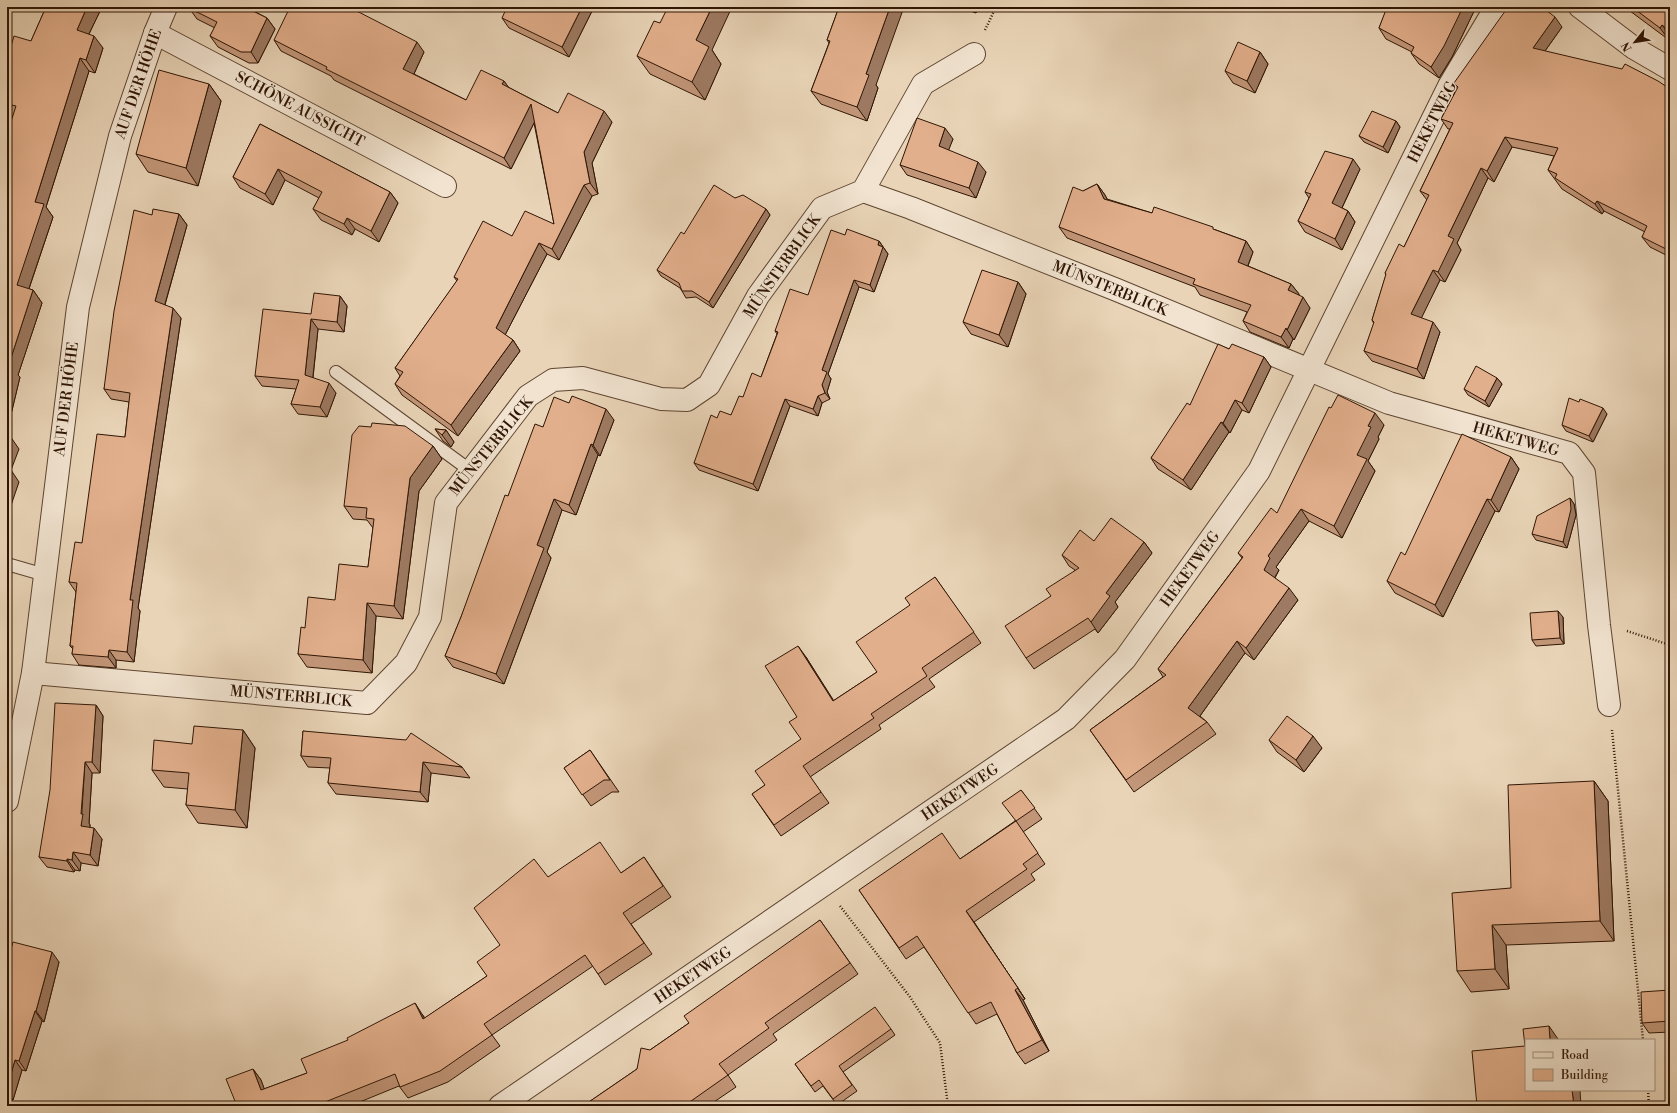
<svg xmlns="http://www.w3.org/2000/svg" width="1677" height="1113" font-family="'Libre Bodoni',serif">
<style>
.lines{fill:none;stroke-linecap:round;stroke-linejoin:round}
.lane-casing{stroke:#5e4531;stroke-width:14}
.street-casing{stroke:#5e4531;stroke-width:24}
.path{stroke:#2f1504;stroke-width:2.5;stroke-dasharray:1 2;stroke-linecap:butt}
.lane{stroke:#f1e3d0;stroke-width:12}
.street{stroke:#f1e3d0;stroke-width:22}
.wall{fill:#c29678;stroke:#2f1504}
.shaded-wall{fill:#9e7a62;stroke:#2f1504}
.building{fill:#e2af8c;stroke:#2f1504}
.labels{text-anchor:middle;stroke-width:3;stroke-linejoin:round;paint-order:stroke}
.street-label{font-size:15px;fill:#2f1504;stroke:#f1e3d0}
</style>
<rect width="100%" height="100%" fill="#e9d4b7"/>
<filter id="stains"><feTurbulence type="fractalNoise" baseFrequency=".005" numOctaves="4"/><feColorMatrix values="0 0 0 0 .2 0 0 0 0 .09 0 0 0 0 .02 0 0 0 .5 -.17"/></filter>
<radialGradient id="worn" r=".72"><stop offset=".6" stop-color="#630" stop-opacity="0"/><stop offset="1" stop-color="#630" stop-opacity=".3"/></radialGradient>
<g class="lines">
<defs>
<g id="lane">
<path d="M336,372L471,471"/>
<path d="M7,564L45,575"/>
</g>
<g id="street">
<path d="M1580,7L1634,48L1670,69"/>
<path d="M155,33L445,186"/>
<path d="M863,191L911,208L1117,290L1389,403L1569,453L1584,473L1599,625L1609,705"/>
<path d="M33,673L367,703L406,663L430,617L446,503L528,396L553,380L583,378L661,399L687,400L709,385L758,296L822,208L863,191L923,84L974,54"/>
<path d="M7,801L33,673L78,307L120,136L155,33L166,7"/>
<path d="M500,1106L1066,719L1125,659L1259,471L1449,86L1496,7"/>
</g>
</defs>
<use href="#lane" class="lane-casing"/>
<use href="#street" class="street-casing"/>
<g class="path">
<path d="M985,30L996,7"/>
<path d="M1627,631L1670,645"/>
<path d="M1612,730L1643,1040"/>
<path d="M840,906L910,997L940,1043L948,1106"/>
<path d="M1648,1090L1649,1106"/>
</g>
<use href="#lane" class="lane"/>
<use href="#street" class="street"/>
</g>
<g class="wall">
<path d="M46,7H102L89,34L103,48L95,73L89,71L46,207L53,217L29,289L33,290L42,303L18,375L20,377L7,431L13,116L7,114V60L31,41Z"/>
<path d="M594,7L569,57L509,28L502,18Z"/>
<path d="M839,7L876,85L878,88L867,121L821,104L811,91L829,43L827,40Z"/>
<path d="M959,7H978L976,13Z"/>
<path d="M1383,7H1476L1452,57L1439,78L1419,64L1411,53L1412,52L1386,39L1379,28L1387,9Z"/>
<path d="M1616,7H1670V38L1669,40L1626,8L1622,12Z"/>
<path d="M189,8H248L267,18L275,29L258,63H249L218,47L210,36L215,28L197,19Z"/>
<path d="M1562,27L1545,51L1670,89V257L1650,247L1642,237L1645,232L1604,211L1602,214L1562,189L1548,170L1554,156L1512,147L1494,182L1488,178L1457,243L1461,250L1445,282L1440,280L1421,318L1440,332L1424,379L1372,361L1364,351L1374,324L1372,320L1386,275L1385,273L1404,247L1427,200L1420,191L1450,129H1448L1441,119L1457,88L1454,83Z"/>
<path d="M274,40L424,52L414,74L466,100L504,81L508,87L558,113L612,122L592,163L598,194L592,196L559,260L547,254L505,335L513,340L520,351L458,436L402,395L395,384L400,376L395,368L457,281L454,277L512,236L554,224L534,123L511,169L334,80L331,76L281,51Z"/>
<path d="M712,50L721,64L705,100L650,74L637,56Z"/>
<path d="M1260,52L1268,64L1255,93L1233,83L1225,71Z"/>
<path d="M209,84L221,101L198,186L148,172L136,154Z"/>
<path d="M1396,121L1400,127L1388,153L1364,142L1359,136Z"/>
<path d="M260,124L390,192L398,203L379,242L355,229L352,235L321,220L313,209L319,198L285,180L273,205L240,188L233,177Z"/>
<path d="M953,139L948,150L986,172L976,198L907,175L900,165Z"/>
<path d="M1360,169L1342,208L1348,211L1355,222L1342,250L1305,232L1298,221L1309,198L1305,192Z"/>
<path d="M1097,184L1105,195L1107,199L1152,213L1216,230L1246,241L1253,252L1248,266L1291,284L1299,294V295L1310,308L1294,340L1293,339L1289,348L1250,332L1243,321L1247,312L1200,295L1195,287L1067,238L1059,227L1083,191Z"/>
<path d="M735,198L766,209L770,215L713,308L696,297L686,298L682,291L680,288L661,276L657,270L684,234Z"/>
<path d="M179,214L187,225L165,305L181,318L138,608L140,611L134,662L116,660V668L79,665L72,654L73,649L70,646L76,592L69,582L82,543L125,437L129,402L111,399L104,389L152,215Z"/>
<path d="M879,241L888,254L874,292L859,287L828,374L831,379L827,392L830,399L822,403L818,416L790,406L758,491L699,470L694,463L717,418L731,415L743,397L761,377L777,334L775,331L808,295Z"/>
<path d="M1018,282L1026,294L1008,347L971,334L963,322Z"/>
<path d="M340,296L347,306L344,332L318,329L313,378L336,393L327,417L298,414L291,404L296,389L262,386L255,376L311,314Z"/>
<path d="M1229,349L1264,357L1271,367L1249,413L1242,410L1230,433L1229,432L1191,490L1158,469L1151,458L1190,405Z"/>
<path d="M1497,378L1502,384L1489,407L1468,395L1464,389Z"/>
<path d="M1607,414L1593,442L1566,431L1562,425Z"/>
<path d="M614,420L600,456L598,455L576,515L562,510L547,552L551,558L504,684L453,667L445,656L461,617L508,496L543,427Z"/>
<path d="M1384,425L1378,437L1379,439L1368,461L1375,471L1342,538L1309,521L1276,567L1279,570L1275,578L1298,600L1254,660L1245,653L1200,716L1207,722L1216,734L1134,792L1090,730L1163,677L1158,669L1242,558L1238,553Z"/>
<path d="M435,429L446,430L454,442L451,447L443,441Z"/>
<path d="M433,446L442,459L419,491L403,619L376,616L372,673L307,667L298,654L305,628L335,600L368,567L373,528L367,520L353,519L344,506Z"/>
<path d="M1511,457L1519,469L1499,512L1495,511L1443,617L1395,593L1387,581L1405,555Z"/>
<path d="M1570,498L1574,504L1576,515L1567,548L1536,540L1532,534Z"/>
<path d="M1094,541L1144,542L1152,553L1115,602L1118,607L1098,633L1095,629L1034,669L1026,658L1051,596L1075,570L1069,566L1062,555Z"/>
<path d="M935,577L981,643L929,679L935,687L879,725L881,729L810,777L829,803L781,836L752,794L765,785L801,739L797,717L806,657L833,701L877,672L910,605Z"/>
<path d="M1563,617L1564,644L1536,646L1532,640Z"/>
<path d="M96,705L103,716L100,773H92L89,823L90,825V827L102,839L98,866L81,863L80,871L75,870L74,872L47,867L39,857Z"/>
<path d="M243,730L255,748L247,828L198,823L186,805L188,789L164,787L152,770L192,744Z"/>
<path d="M303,731L462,767L470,778L431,773L428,802L336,794L328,783L330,768L308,767L301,756Z"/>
<path d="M1269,740L1322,748L1304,772L1277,752Z"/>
<path d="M590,750L619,792H612L591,806L564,768Z"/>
<path d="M1594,781L1608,801L1614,941L1506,945L1509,989L1471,992L1457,971L1511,888Z"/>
<path d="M1021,790L1042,819L1023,832L1045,864L1031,874L1035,880L974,922L1025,999L1023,1000L1049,1051L1025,1064L1017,1053L997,1014L976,1024L924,947L906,959L859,890L960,859L1015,821Z"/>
<path d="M644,857L671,897L631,924L652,954L605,985L593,966L492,1035L500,1046L448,1082L408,1098L399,1086L350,1106H237L253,1069L261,1080L264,1089L307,1073L422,1014L425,1018L487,976L500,945L548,877L621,873Z"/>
<path d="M820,920L858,974L773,1034L777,1040L728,1075L736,1087L708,1106H583L637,1069L650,1050L689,1023Z"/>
<path d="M59,962L44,1022L42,1021L26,1071L22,1070L13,1100L7,1098V963Z"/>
<path d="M1670,990V1032L1649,1033L1642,1023Z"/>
<path d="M891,1029L895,1035L843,1072L857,1091L837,1105L823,1086L815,1092L795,1064Z"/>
</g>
<g class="shaded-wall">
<path d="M87,7H102L85,42L77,30Z"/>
<path d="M582,7H594L569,57L562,47Z"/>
<path d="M712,7H732L712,50L721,64L705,100L692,82L696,40Z"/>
<path d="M890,7H904L876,85L878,88L867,121L857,107L866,74Z"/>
<path d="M971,7H978L976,13Z"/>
<path d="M1463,7H1476L1452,57L1439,78L1431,67Z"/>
<path d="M1618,7H1625L1626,8L1622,12Z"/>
<path d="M1555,17L1562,27L1540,58L1533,48Z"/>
<path d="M267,18L275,29L258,63L251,52Z"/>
<path d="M1662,25L1670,36V38L1669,40L1660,28Z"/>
<path d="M94,36L103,48L95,73L86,60Z"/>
<path d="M417,42L424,52L411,80L403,69Z"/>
<path d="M1260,52L1268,64L1255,93L1247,81Z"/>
<path d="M80,58L89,71L46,207L53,217L26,297L17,285L35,202Z"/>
<path d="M504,81L512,92L502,84Z"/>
<path d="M209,84L221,101L198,186L186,168Z"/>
<path d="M531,104L538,115L511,169L504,158Z"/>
<path d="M604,111L612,122L592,163L598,194L590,183L584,152Z"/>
<path d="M1396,121L1400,127L1388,153L1383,147Z"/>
<path d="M945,128L953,139L946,157L939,146Z"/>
<path d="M1505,137L1512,147L1494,182L1487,171Z"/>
<path d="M1353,159L1360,169L1339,214L1332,203Z"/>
<path d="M978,162L986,172L976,198L969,188Z"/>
<path d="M1481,168L1488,178L1457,243L1461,250L1445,282L1438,272L1448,236Z"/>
<path d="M278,169L285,180L273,205L265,194Z"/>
<path d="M1097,184L1105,195L1112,209L1104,199Z"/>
<path d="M584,185L592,196L559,260L552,249Z"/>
<path d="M390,192L398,203L379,242L371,231Z"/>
<path d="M1597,201L1604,211L1602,214L1595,204Z"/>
<path d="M766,209L770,215L713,308L709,302Z"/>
<path d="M1348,211L1355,222L1342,250L1335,239Z"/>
<path d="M179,214L187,225L163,311L155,301Z"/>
<path d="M347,218L355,229L352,235L344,224Z"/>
<path d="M879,241L888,254L874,292L870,285Z"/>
<path d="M1246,241L1253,252L1245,273L1238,262Z"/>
<path d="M539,243L547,254L503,339L496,328Z"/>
<path d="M1433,270L1440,280L1418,325L1411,314Z"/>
<path d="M854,280L859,287L828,374L831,379L827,392L830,399L825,393L822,385V370Z"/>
<path d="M1018,282L1026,294L1008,347L999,335Z"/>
<path d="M1291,284L1299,294L1296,301L1288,290Z"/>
<path d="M33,290L42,303L18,375L20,377L7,431V381L9,364Z"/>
<path d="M340,296L347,306L344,332L337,322Z"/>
<path d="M1303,297L1310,308L1294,340L1287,330Z"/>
<path d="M173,308L181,318L138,608L140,611L134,662L127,652L130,600Z"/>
<path d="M311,319L318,329L312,385L305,375Z"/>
<path d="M1433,322L1440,332L1424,379L1417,369Z"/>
<path d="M1286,328L1293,339L1289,348L1281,337Z"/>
<path d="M513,340L520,351L458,436L451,425Z"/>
<path d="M1264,357L1271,367L1249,413L1242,403Z"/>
<path d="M1497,378L1502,384L1489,407L1485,401Z"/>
<path d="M329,383L336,393L327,417L320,407Z"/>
<path d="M818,396L822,403L818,416L813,409Z"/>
<path d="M785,399L790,406L758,491L753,484Z"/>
<path d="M1235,400L1242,410L1230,433L1223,423Z"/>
<path d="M1603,408L1607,414L1593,442L1589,436Z"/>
<path d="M606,409L614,420L600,456L593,445Z"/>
<path d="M1375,413L1384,425L1378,437L1379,439L1368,461L1375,471L1342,538L1334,526L1357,455L1368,426Z"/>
<path d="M1221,422L1229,432L1191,490L1183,480Z"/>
<path d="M446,430L454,442L451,447L442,435Z"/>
<path d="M10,436L19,449L11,470L19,482L7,517V444Z"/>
<path d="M591,444L598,455L576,515L569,505Z"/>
<path d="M433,446L442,459L419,491L403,619L394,606L410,478Z"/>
<path d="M1511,457L1519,469L1499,512L1491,500Z"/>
<path d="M1570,498L1574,504L1576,515L1567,548L1563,542Z"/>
<path d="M554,499L562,510L547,552L551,558L504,684L496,674L537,545Z"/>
<path d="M1487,499L1495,511L1443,617L1435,605Z"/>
<path d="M1301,509L1309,521L1276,567L1279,570L1272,582L1264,570L1268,556Z"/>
<path d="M1144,542L1152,553L1115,602L1118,607L1098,633L1091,622L1106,593Z"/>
<path d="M1289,588L1298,600L1254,660L1246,648Z"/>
<path d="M367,603L376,616L372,673L363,660Z"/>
<path d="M1558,611L1563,617L1564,644L1560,638Z"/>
<path d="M1237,641L1245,653L1197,720L1188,708Z"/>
<path d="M798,646L806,657L841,712L833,701Z"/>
<path d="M109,650L116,660V668L108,657Z"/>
<path d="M96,705L103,716L100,773L92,762Z"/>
<path d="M243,730L255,748L247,828L235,810Z"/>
<path d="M1313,736L1322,748L1304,772L1296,760Z"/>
<path d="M85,762L92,773L89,823L90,825L89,837L81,826Z"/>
<path d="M423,762L431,773L428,802L420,792Z"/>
<path d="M1594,781L1608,801L1614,941L1600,921Z"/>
<path d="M94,828L102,839L98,866L90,855Z"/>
<path d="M73,852L81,863L80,871L72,860Z"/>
<path d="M67,859L75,870L74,872L67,861Z"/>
<path d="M966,911L974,922L1025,999L1018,988Z"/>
<path d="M1492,925L1506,945L1509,989L1495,969Z"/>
<path d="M52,952L59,962L44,1022L36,1011Z"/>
<path d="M1015,990L1023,1000L1049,1051L1042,1040Z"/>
<path d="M415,1003L422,1014L431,1030L423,1019Z"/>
<path d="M35,1011L42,1021L26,1071L19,1061Z"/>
<path d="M1549,1026L1558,1039V1040H1550Z"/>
<path d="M15,1060L22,1070L13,1100L7,1091V1087Z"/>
<path d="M253,1069L261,1080L269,1101L261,1090Z"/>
<path d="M1572,1090H1580L1581,1106H1574Z"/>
</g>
<g class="building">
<path d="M46,7H87L77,30L94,36L86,60L80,58L35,202L44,204L17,285L33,290L9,364H11L7,381V134L16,106L7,104V60L14,36L31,41Z"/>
<path d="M190,7H245L267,18L251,52H241L210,36L217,22L189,8Z"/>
<path d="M290,7H349L417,42L403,69L466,100L481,70L504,81L502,84L558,113L568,93L604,111L584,152L590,183L584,185L552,249L539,243L496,328L513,340L451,425L395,384L403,372L395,368L458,279L454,277L483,221L512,236L525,211L554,224L531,104L504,158L326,69L327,67L274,40Z"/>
<path d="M507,7H582L562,47L502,18Z"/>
<path d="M668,7H712L696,40L709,47L692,82L637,56L654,21L660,23Z"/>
<path d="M839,7H890L866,74L869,75L857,107L811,91L830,41L827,40Z"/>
<path d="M1387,7H1463L1444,46L1431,67L1411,53L1414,47L1379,28Z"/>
<path d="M1508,7H1542L1555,17L1533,48L1622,69L1625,64L1658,81L1670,89V251L1642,237L1647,226L1597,201L1595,204L1555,178L1557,174L1548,170L1558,148L1505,137L1487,171L1481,168L1448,236L1454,239L1438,272L1433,270L1411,314L1433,322L1417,369L1364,351L1374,322L1372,320L1386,274L1385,273L1399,244L1404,247L1429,195L1420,191L1453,123L1441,119L1458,87L1454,83Z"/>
<path d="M1632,7H1670V31L1662,25L1660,28Z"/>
<path d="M1238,42L1260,52L1247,81L1225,71Z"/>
<path d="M159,70L209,84L186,168L136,154Z"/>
<path d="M1372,111L1396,121L1383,147L1359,136Z"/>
<path d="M917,118L945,128L939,146L978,162L969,188L900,165Z"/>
<path d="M260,124L390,192L371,231L347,218L344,224L313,209L322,192L278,169L265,194L233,177Z"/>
<path d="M1325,151L1353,159L1332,203L1348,211L1335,239L1298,221L1311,194L1305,192Z"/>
<path d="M1097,184L1104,199L1152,213L1154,207L1213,227V229L1246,241L1238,262L1291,284L1288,290L1303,297L1287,330L1286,328L1281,337L1243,321L1251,305L1193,284L1195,279L1059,227L1073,187L1083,191Z"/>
<path d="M714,185L735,198L743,195L766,209L709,302L692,291H682L679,283L657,270L681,232L684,234Z"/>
<path d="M153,209L179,214L155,301L173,308L130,600H133L127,652L109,650L108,657L72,654L73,646H70L77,583L69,582L75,542L82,543L97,434L125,437L130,393L104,389L114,311L134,210L152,215Z"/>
<path d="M847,229L879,241L878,245L883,247L870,285L854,280L822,370L827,372L822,385L825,393L818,396L813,409L785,399L753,484L694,463L711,415L717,418L720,411L731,415L739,396L743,397L752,373L761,377L778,332L775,331L790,289L808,295L831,230L845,235Z"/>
<path d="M982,270L1018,282L999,335L963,322Z"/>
<path d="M314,293L340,296L337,322L311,319L305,375L329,383L320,407L291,404L299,380L255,376L263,309L311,314Z"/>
<path d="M1218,344L1229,349L1232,344L1264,357L1242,403L1235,400L1223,423L1221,422L1183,480L1151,458L1187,403L1190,405Z"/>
<path d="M1476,366L1497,378L1485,401L1464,389Z"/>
<path d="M1338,395L1375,413L1368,426L1371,427L1357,455L1367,459L1334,526L1301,509L1268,556L1270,558L1264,570L1289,588L1246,648L1237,641L1188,708L1207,722L1126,780L1090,730L1166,675L1158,669L1243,557L1238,553L1271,508L1277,513L1329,407L1331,408Z"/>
<path d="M572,396L606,409L593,445L591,444L569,505L554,499L537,545L544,548L496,674L445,656L461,617L505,495L508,496L535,424L543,427L554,397L569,403Z"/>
<path d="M1569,398L1579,402L1580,399L1603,408L1589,436L1562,425Z"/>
<path d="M372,423L405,426L433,446L410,478L394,606L367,603L363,660L298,654L301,627L305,628L308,597L335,600L339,564L368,567L374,519L366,518L367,508L344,506L352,435L359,426L371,427Z"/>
<path d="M435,429L446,430L442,435Z"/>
<path d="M1462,434L1511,457L1491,500L1487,499L1435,605L1387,581L1401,552L1405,555Z"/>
<path d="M7,435L10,436L7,444Z"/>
<path d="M7,468L11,469L7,479Z"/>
<path d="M1570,498L1571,509L1563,542L1532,534L1537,516Z"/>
<path d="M1111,518L1144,542L1106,593L1110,596L1091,622L1088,618L1026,658L1005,626L1051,596L1046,589L1079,568L1062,555L1080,530L1094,541Z"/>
<path d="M935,577L974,632L922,668L927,676L871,714L874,718L803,766L821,792L774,825L752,794L765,785L755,771L801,739L789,722L797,717L765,666L798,646L833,701L877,672L856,642L910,605L905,598Z"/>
<path d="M1558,611L1560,638L1532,640L1530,613Z"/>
<path d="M55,703L96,705L92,762H85L81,814H83L81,826L94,828L90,855L73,852L72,860L67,859V861L39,857L50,790Z"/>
<path d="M1287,716L1313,736L1296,760L1269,740Z"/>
<path d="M194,726L243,730L235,810L186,805L189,773L152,770L154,740L192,744Z"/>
<path d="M303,731L406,740L411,733L462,767L423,762L420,792L328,783L331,758L301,756Z"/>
<path d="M590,750L610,780H604L582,795L564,768Z"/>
<path d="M1594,781L1600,921L1492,925L1495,969L1457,971L1452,893L1511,888L1508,785Z"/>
<path d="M1021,790L1035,808L1016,821L1002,803Z"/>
<path d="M1016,821L1038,853L1023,864L1027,869L966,911L1018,988L1015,990L1042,1040L1017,1053L991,1002L968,1013L917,936L899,948L859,890L942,833L960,859Z"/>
<path d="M600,842L621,873L644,857L663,886L623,913L644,943L598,974L585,955L484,1024L492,1035L440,1071L400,1087L395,1074L315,1106H237L226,1079L253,1069L261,1090L307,1073L301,1059L348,1040L347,1038L415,1003L423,1019L487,976L477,962L500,945L474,908L534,859L548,877Z"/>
<path d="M820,920L850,963L765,1023L769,1028L719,1064L728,1075L684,1106H583L637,1069L641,1048L650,1050L689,1023L684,1016Z"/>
<path d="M13,942L52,952L36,1011H35L19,1061L15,1060L7,1087V963Z"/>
<path d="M1670,990V1021L1642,1023L1641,992Z"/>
<path d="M875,1007L891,1029L839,1066L852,1085L833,1099L819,1080L811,1086L795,1064Z"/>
<path d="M1549,1026L1550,1040H1526V1090H1572L1574,1106H1477L1472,1051L1525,1046L1523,1029Z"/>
</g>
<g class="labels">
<g class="street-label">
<text transform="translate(138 84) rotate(-71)" y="5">AUF DER HÖHE</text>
<text transform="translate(300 109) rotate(28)" y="5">SCHÖNE AUSSICHT</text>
<text transform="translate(1432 122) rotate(-63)" y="5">HEKETWEG</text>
<text transform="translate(782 266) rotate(-55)" y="5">MÜNSTERBLICK</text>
<text transform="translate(1110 288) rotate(22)" y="5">MÜNSTERBLICK</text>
<text transform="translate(66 399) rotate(-83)" y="5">AUF DER HÖHE</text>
<text transform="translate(1516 439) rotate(16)" y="5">HEKETWEG</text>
<text transform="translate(491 446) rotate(-51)" y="5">MÜNSTERBLICK</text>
<text transform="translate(1190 569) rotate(-54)" y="5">HEKETWEG</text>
<text transform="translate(291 696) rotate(5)" y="5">MÜNSTERBLICK</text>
<text transform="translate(960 792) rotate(-34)" y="5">HEKETWEG</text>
<text transform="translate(693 975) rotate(-34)" y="5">HEKETWEG</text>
</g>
</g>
<rect width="1677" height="1113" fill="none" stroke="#e9d4b7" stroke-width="24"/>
<rect x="8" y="8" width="1661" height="1097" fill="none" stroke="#2f1504" stroke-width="2"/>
<rect x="12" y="12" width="1653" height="1089" fill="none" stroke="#2f1504"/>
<rect x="1525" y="1039" width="130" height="52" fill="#f1e3d0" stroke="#a3917e"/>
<rect x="1533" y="1052" width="20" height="6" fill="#f1e3d0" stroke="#a3917e"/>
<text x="1561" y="1059" font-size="12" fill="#2f1504">Road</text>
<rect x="1533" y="1069" width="20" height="12" fill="#e2af8c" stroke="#a3917e"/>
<text x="1561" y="1079" font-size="12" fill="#2f1504">Building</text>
<g transform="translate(1635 42) rotate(240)" stroke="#f1e3d0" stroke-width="3" paint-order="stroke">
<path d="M0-3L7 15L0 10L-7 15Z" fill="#2f1504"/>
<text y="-6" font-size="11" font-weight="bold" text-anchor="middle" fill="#2f1504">N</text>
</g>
<rect width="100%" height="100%" filter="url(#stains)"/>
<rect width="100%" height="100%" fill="url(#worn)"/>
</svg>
